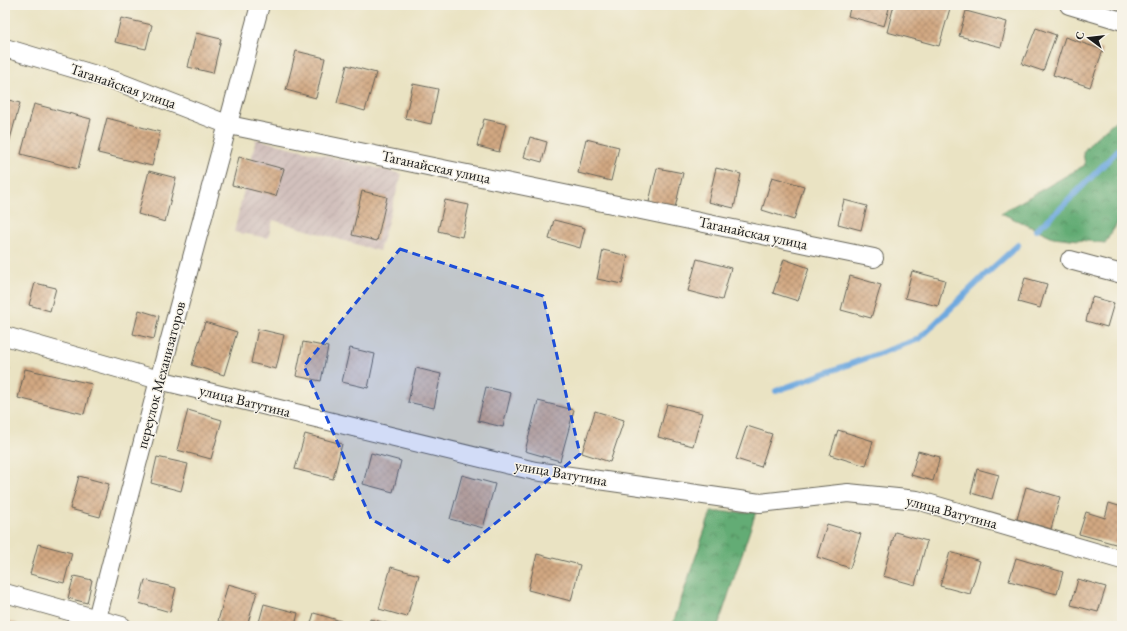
<svg xmlns="http://www.w3.org/2000/svg" width="1127" height="631" font-family="'EB Garamond',serif">
<style>
.industrial{fill:url(#industrial-furrows)}
.forest{fill:url(#forest-crowns);stroke:#406448}
.lines{fill:none;stroke-linecap:round;stroke-linejoin:round}
.stream{stroke:#6ea9df;stroke-width:6}
.building{fill:url(#building-cross-hatch)}
.street-casing{stroke:#646256;stroke-width:20}
.street{stroke:#fff;stroke-width:18}
.marked{fill:#1d4ed8;fill-opacity:0.2;stroke:#1d4ed8;stroke-width:3;stroke-dasharray:8 5;stroke-linejoin:round}
.labels{text-anchor:middle;stroke-width:3;stroke-linejoin:round;paint-order:stroke}
.street-label{font-size:15px;fill:#1c1c1c;stroke:#f7f3e8}
</style>
<defs>
<pattern id="industrial-furrows" width="10" height="10" patternUnits="userSpaceOnUse"><rect width="10" height="10" fill="#d1c0bc"/><path d="M-1 1l2-2M0 10L10 0M9 11l2-2" fill="none" stroke="#b3a4a1"/></pattern>
<pattern id="forest-crowns" width="20" height="18" patternUnits="userSpaceOnUse"><rect width="20" height="18" fill="#63ac74"/><path d="M2 6a3 3 0 1 1 6 0M12 15a3 3 0 1 1 6 0" fill="none" stroke="#518b5e"/></pattern>
<pattern id="building-cross-hatch" width="8" height="8" patternUnits="userSpaceOnUse"><rect width="8" height="8" fill="#d2a882"/><path d="M0 0l8 8M0 8l8-8" fill="none" stroke="#aa886a"/></pattern>
</defs>
<rect width="100%" height="100%" fill="#f7f3e8"/>
<filter id="ink" filterUnits="userSpaceOnUse"><feTurbulence type="fractalNoise" baseFrequency=".025" numOctaves="2"/><feDisplacementMap in="SourceGraphic" scale="8" xChannelSelector="R" yChannelSelector="G"/><feConvolveMatrix kernelMatrix="1 2 1 2 8 2 1 2 1" color-interpolation-filters="sRGB"/></filter>
<filter id="wash" filterUnits="userSpaceOnUse"><feTurbulence type="fractalNoise" baseFrequency=".012" numOctaves="4" result="noise"/><feDisplacementMap in="SourceGraphic" scale="16" xChannelSelector="R" yChannelSelector="G"/><feGaussianBlur stdDeviation="0.9" result="paint"/><feColorMatrix in="noise" values="0 0 0 0 0 0 0 0 0 0 0 0 0 0 0 0 0 1.4 0 .05"/><feComposite in="paint" operator="in"/></filter>
<g filter="url(#wash)">
<rect width="100%" height="100%" fill="#eae3c3"/>
<path class="industrial" d="M256,139L402,174L379,251L273,220L268,238L234,232Z"/>
<g class="forest">
<path d="M1122,115V216L1105,243L1053,237L1001,213L1085,165L1083,152L1094,139Z"/>
<path d="M711,512H756L718,626H672Z"/>
</g>
<g class="lines">
<g class="stream">
<path d="M1036,230L1060,209L1122,146"/>
<path d="M776,391L919,339L984,276L1018,245"/>
</g>
</g>
<g id="blocks">
<g class="building">
<path d="M851,5H890L884,26L848,16Z"/>
<path d="M894,5H951L939,46L887,32Z"/>
<path d="M966,11L1007,22L1001,47L959,36Z"/>
<path d="M121,18L152,25L146,49L115,42Z"/>
<path d="M1036,28L1056,35L1043,71L1022,64Z"/>
<path d="M196,33L221,39L213,73L188,67Z"/>
<path d="M1065,37L1103,50L1090,87L1053,75Z"/>
<path d="M296,51L325,58L316,98L286,90Z"/>
<path d="M347,65L376,73L365,111L337,103Z"/>
<path d="M413,84L438,89L431,124L405,118Z"/>
<path d="M5,99L20,103L7,150H5Z"/>
<path d="M34,104L91,119L78,169L21,154Z"/>
<path d="M107,118L160,132L152,166L98,153Z"/>
<path d="M484,119L506,124L499,152L477,146Z"/>
<path d="M530,137L547,142L542,162L524,157Z"/>
<path d="M586,139L619,147L611,181L578,173Z"/>
<path d="M239,157L284,169L276,196L232,185Z"/>
<path d="M657,168L683,173L675,208L649,202Z"/>
<path d="M716,168L741,174L734,208L708,202Z"/>
<path d="M149,171L176,178L165,222L138,214Z"/>
<path d="M772,177L804,186L794,220L762,210Z"/>
<path d="M362,191L387,197L377,241L352,235Z"/>
<path d="M445,200L469,205L462,237L438,231Z"/>
<path d="M844,200L867,206L861,230L838,224Z"/>
<path d="M554,220L585,228L580,248L549,239Z"/>
<path d="M603,250L628,256L622,284L597,279Z"/>
<path d="M697,259L731,268L722,300L688,291Z"/>
<path d="M784,259L809,268L798,301L773,293Z"/>
<path d="M912,271L945,280L938,306L905,298Z"/>
<path d="M850,276L881,285L871,318L841,310Z"/>
<path d="M1025,278L1047,284L1040,308L1018,302Z"/>
<path d="M35,283L56,288L50,311L29,305Z"/>
<path d="M1092,297L1114,303L1107,327L1086,321Z"/>
<path d="M139,310L159,316L154,339L133,334Z"/>
<path d="M205,322L237,332L224,375L192,365Z"/>
<path d="M258,329L284,335L276,369L251,363Z"/>
<path d="M303,342L328,347L321,381L296,376Z"/>
<path d="M350,348L375,354L368,388L342,382Z"/>
<path d="M5,366L8,367L5,377Z"/>
<path d="M416,368L441,374L434,408L408,402Z"/>
<path d="M25,369L92,384L84,414L18,398Z"/>
<path d="M486,387L511,393L503,427L478,421Z"/>
<path d="M538,401L574,410L560,461L525,451Z"/>
<path d="M667,404L702,413L693,446L658,437Z"/>
<path d="M188,410L222,420L211,459L177,450Z"/>
<path d="M595,411L624,420L610,462L582,453Z"/>
<path d="M747,426L772,434L761,467L736,459Z"/>
<path d="M838,430L873,441L866,466L830,455Z"/>
<path d="M305,434L342,444L333,479L295,469Z"/>
<path d="M918,451L940,457L933,481L911,475Z"/>
<path d="M371,453L401,461L393,492L363,484Z"/>
<path d="M157,457L188,464L181,491L151,483Z"/>
<path d="M977,469L999,475L992,499L971,493Z"/>
<path d="M462,475L495,484L483,528L450,519Z"/>
<path d="M79,476L109,484L100,517L70,509Z"/>
<path d="M1026,487L1060,497L1051,529L1017,519Z"/>
<path d="M1109,503L1122,507V536L1119,545L1079,534L1086,512L1105,518Z"/>
<path d="M827,524L861,534L850,568L817,557Z"/>
<path d="M895,532L927,541L915,585L883,576Z"/>
<path d="M38,544L72,553L64,583L30,574Z"/>
<path d="M950,552L980,561L970,594L940,586Z"/>
<path d="M537,554L580,565L571,601L528,590Z"/>
<path d="M1016,558L1063,572L1057,594L1009,581Z"/>
<path d="M391,567L419,575L407,617L379,609Z"/>
<path d="M74,576L92,580L87,603L68,598Z"/>
<path d="M1078,579L1106,587L1098,612L1071,605Z"/>
<path d="M145,580L176,588L170,612L139,603Z"/>
<path d="M228,584L257,592L247,626H236L218,621Z"/>
<path d="M264,604L298,613L295,626H258Z"/>
<path d="M314,613L341,621L339,626H310Z"/>
<path d="M370,619L394,625V626H369Z"/>
<path d="M5,620L18,624V626H5Z"/>
</g>
</g>
</g>
<g filter="url(#ink)">
<use href="#blocks" fill-opacity="0" stroke="#646256" stroke-width="1"/>
<g class="lines">
<defs>
<g id="street">
<path d="M1069,5L1122,21"/>
<path d="M5,48L116,81L229,125L874,258"/>
<path d="M1070,260L1122,274"/>
<path d="M5,336L159,380L535,471L760,503L848,493L917,500L1122,560"/>
<path d="M5,593L122,626"/>
<path d="M95,626L159,380L260,5"/>
</g>
</defs>
<use href="#street" class="street-casing"/>
<use href="#street" class="street"/>
</g>
</g>
<path class="marked" d="M400,249L543,296L580,454L448,562L371,519L304,366Z"/>
<g class="labels">
<g class="street-label">
<text transform="translate(123 86) rotate(19)" y="5">Таганайская улица</text>
<text transform="translate(436 167) rotate(12)" y="5">Таганайская улица</text>
<text transform="translate(753 233) rotate(12)" y="5">Таганайская улица</text>
<text transform="translate(161 375) rotate(-75)" y="5">переулок Механизаторов</text>
<text transform="translate(245 401) rotate(14)" y="5">улица Ватутина</text>
<text transform="translate(561 473) rotate(10)" y="5">улица Ватутина</text>
<text transform="translate(952 512) rotate(15)" y="5">улица Ватутина</text>
</g>
</g>
<rect width="1127" height="631" fill="none" stroke="#f7f3e8" stroke-width="20"/>
<g transform="translate(1089 38) rotate(285)" stroke="#f7f3e8" stroke-width="3" paint-order="stroke">
<path d="M0-3L7 15L0 10L-7 15Z" fill="#1c1c1c"/>
<text y="-6" font-size="11" font-weight="bold" text-anchor="middle" fill="#1c1c1c">С</text>
</g>
</svg>
